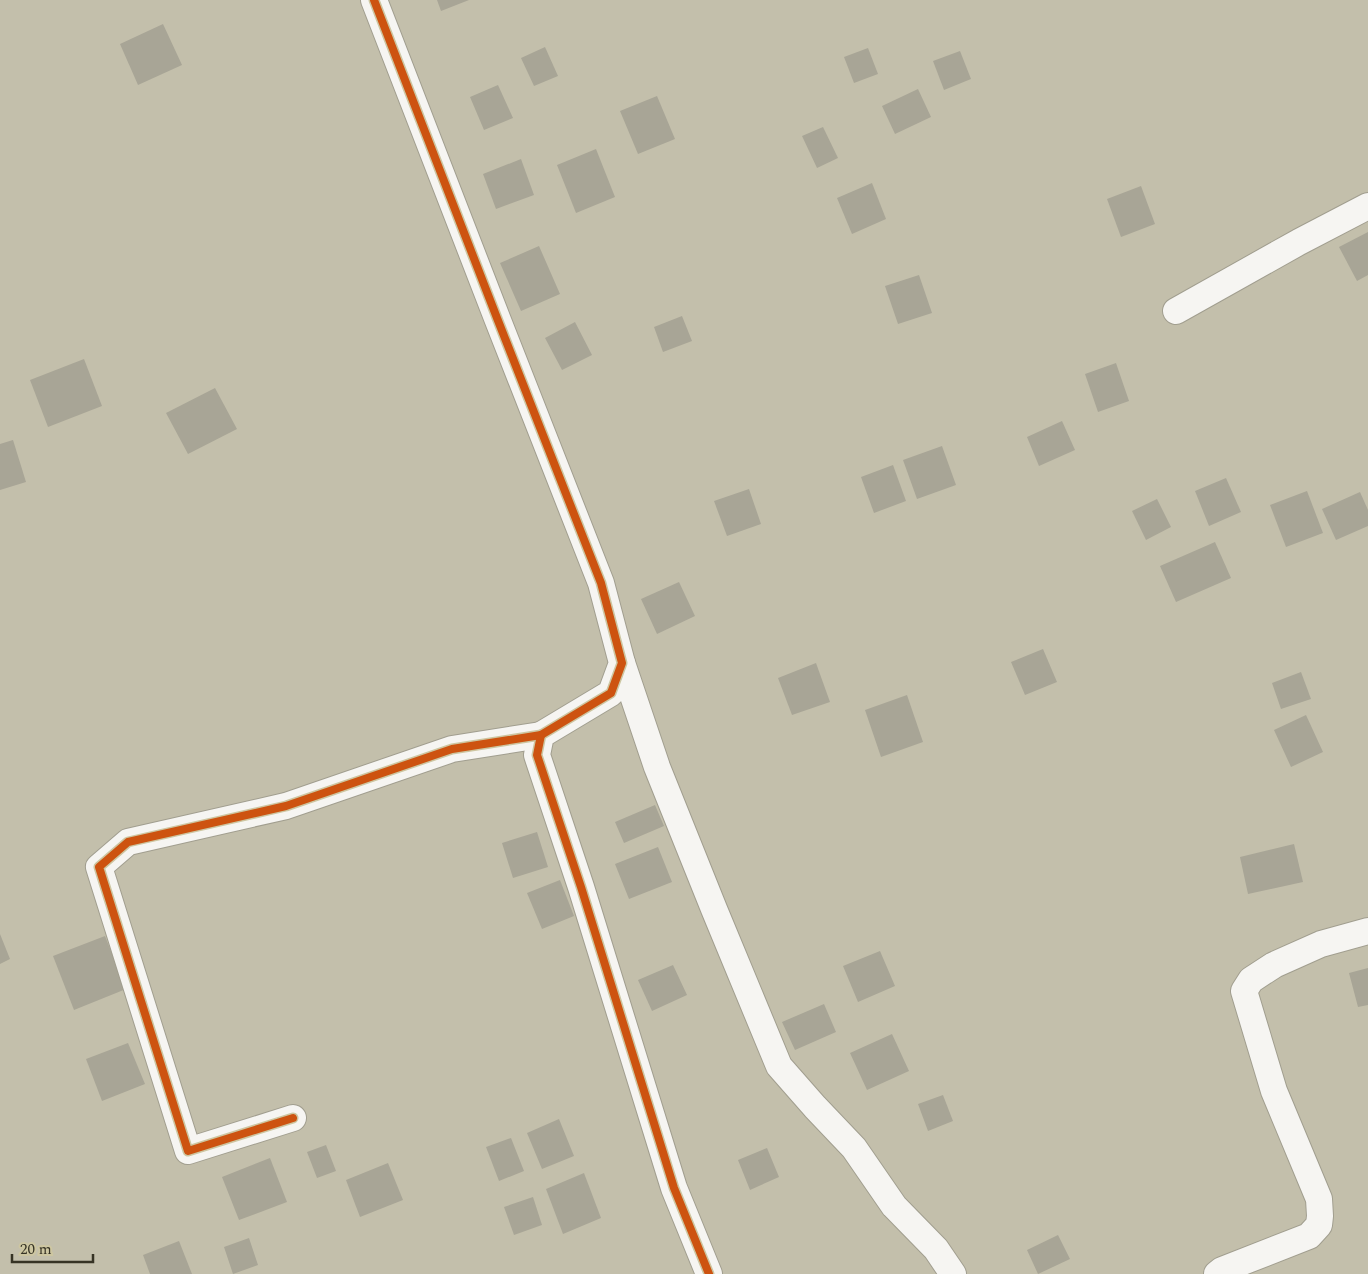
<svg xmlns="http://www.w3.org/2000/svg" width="1368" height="1274" font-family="Spectral,serif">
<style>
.building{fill:#a8a596}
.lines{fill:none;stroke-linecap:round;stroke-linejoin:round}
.minor-casing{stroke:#a19e8f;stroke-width:28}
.minor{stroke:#f6f5f2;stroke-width:26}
.cycleway-casing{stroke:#cdc6a1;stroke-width:11}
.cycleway{stroke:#cd5310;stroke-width:8}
</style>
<rect width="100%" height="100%" fill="#c3bfab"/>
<g class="building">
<path d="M437,0H469L441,11Z"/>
<path d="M163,24L182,65L138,85L120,44Z"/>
<path d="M545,47L558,76L534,86L521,58Z"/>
<path d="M868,48L878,74L854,83L844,57Z"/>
<path d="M960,51L971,79L944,90L933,61Z"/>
<path d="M498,85L513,118L484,130L470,97Z"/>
<path d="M918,89L931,117L895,134L882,106Z"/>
<path d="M657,96L675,139L638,154L620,111Z"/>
<path d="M823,127L838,158L817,168L802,136Z"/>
<path d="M596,149L615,197L576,213L557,165Z"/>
<path d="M521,159L534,195L496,209L483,174Z"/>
<path d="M872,183L886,219L852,234L837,198Z"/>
<path d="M1141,186L1155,224L1121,237L1107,199Z"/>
<path d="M1368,232V275L1357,281L1339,247Z"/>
<path d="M539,246L560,294L521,311L500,263Z"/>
<path d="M919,275L932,313L898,324L885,286Z"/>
<path d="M682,316L692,341L663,352L654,327Z"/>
<path d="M575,322L592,355L562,370L545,338Z"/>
<path d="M84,359L102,406L48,427L30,380Z"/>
<path d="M1116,363L1129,401L1098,412L1085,374Z"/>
<path d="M215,388L237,429L188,454L166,413Z"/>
<path d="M1062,421L1075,450L1039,466L1027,437Z"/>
<path d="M13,440L26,482L0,490V444Z"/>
<path d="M942,446L956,485L917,499L903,460Z"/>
<path d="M893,465L906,501L874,513L861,477Z"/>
<path d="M1226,478L1241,512L1209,526L1195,491Z"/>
<path d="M749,489L761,524L727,536L714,501Z"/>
<path d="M1307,491L1323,533L1286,547L1270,505Z"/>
<path d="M1360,492L1368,510V526L1336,540L1322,509Z"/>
<path d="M1157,499L1171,527L1146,540L1132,511Z"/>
<path d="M1215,542L1231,578L1176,602L1160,566Z"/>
<path d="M679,582L695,616L657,634L641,599Z"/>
<path d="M1043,649L1057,682L1025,695L1011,662Z"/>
<path d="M816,663L830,702L792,715L778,678Z"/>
<path d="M1301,672L1311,699L1281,709L1272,683Z"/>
<path d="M907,695L923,742L881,757L865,710Z"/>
<path d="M1306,715L1323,752L1291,767L1274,730Z"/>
<path d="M655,805L664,826L624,843L615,822Z"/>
<path d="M537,832L548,867L513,878L502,843Z"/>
<path d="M1294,844L1303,882L1248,894L1240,857Z"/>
<path d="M658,847L672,882L629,899L615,864Z"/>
<path d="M560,880L574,916L542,929L527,893Z"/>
<path d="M0,934L10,959L0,964Z"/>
<path d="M105,936L126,989L74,1010L53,956Z"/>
<path d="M880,951L895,986L858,1002L843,966Z"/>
<path d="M673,965L687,995L652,1011L638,980Z"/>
<path d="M1368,968V1005L1358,1007L1349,973Z"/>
<path d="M824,1004L836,1032L795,1050L782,1022Z"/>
<path d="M892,1034L909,1071L867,1090L850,1053Z"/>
<path d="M128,1043L145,1084L102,1101L86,1059Z"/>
<path d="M943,1095L953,1121L928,1131L918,1104Z"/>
<path d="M559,1119L574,1156L542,1169L527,1133Z"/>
<path d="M511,1138L524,1171L499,1181L486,1147Z"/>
<path d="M326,1145L336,1171L317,1178L307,1152Z"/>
<path d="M767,1148L779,1177L750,1190L738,1160Z"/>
<path d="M270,1158L287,1202L239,1220L222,1177Z"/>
<path d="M388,1163L403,1200L360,1217L346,1180Z"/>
<path d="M584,1173L601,1218L563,1234L546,1189Z"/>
<path d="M533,1197L542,1225L514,1235L504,1207Z"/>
<path d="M1058,1235L1070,1259L1038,1274L1027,1250Z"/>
<path d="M249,1238L258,1265L233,1274L224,1247Z"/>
<path d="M179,1241L192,1274H150L143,1255Z"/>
</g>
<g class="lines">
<defs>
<g id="minor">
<path d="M374,0L497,318L601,583L622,663L611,693L541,735L537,755L581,887L674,1188L709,1274"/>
<path d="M1176,311L1299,242L1368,206"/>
<path d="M622,663L657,767L714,909L779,1066L815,1107L854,1148L894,1206L936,1249L953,1274"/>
<path d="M293,1118L188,1151L99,867L128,842L286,806L452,749L541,735"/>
<path d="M1217,1274L1222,1270L1309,1236L1319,1225L1320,1216L1319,1199L1274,1091L1244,991L1251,980L1274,965L1321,944L1368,931"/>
</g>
</defs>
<use href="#minor" class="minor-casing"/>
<use href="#minor" class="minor"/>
<defs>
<g id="cycleway">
<path d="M374,0L497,318L601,583L622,663L611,693L541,735L537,755L581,887L674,1188L709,1274"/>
<path d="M293,1118L188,1151L99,867L128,842L286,806L452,749L541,735"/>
</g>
</defs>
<use href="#cycleway" class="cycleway-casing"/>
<use href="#cycleway" class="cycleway"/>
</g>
<path d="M12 1254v8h81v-8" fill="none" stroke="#363324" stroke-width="2.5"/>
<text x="20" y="1254" font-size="15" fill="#363324" stroke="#cdc6a1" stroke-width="4" paint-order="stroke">20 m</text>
</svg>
